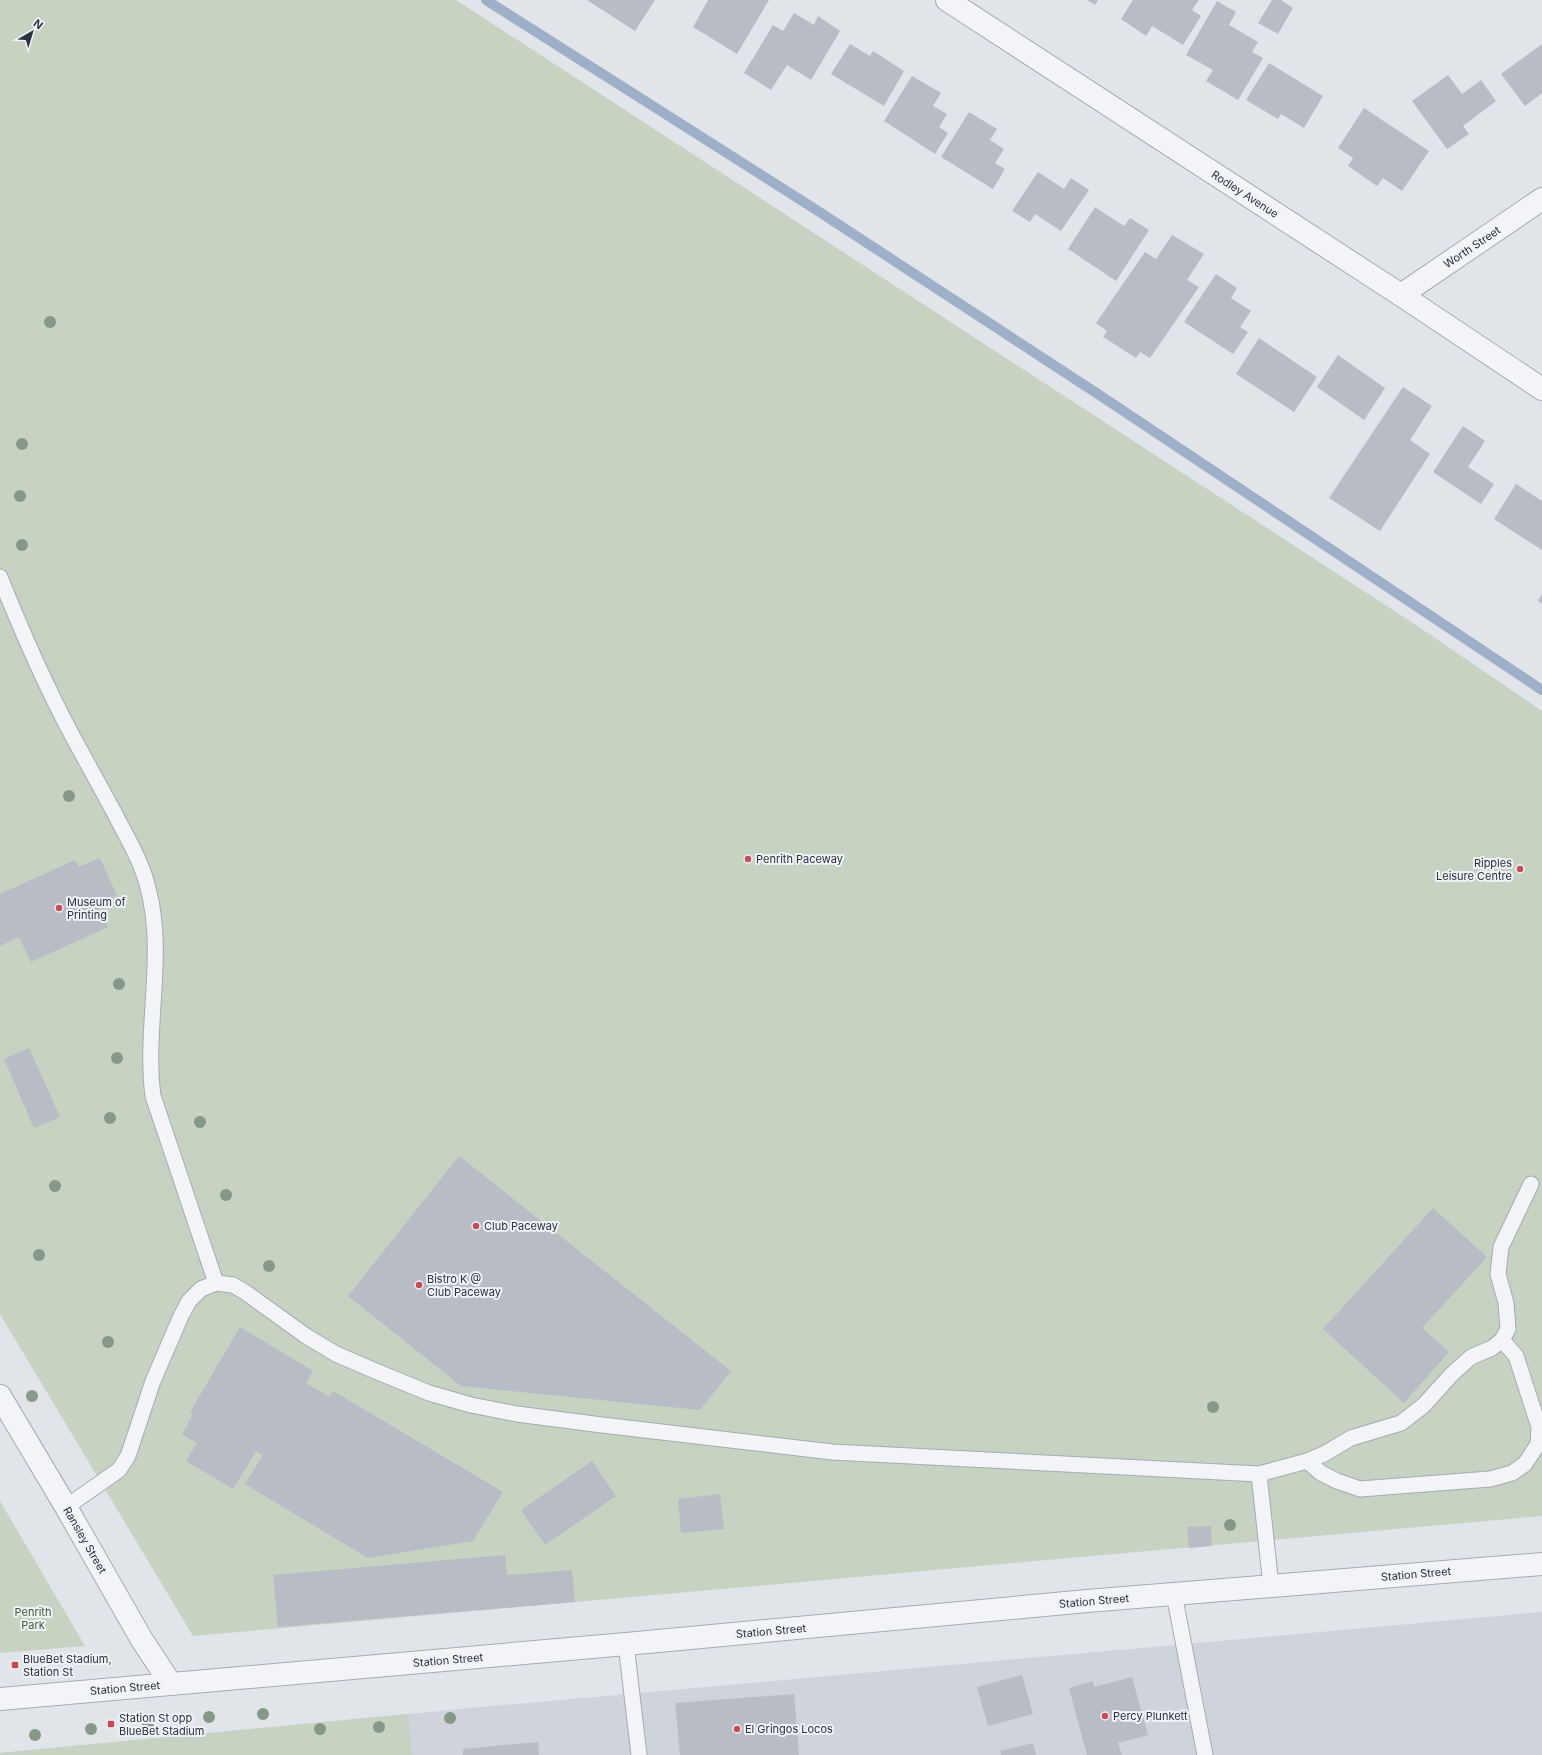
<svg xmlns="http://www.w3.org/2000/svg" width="1542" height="1755" font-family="Inter,sans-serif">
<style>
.built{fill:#cfd3da}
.green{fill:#c6d2c2}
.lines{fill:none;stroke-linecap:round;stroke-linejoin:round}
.stream{stroke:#9eb0c7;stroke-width:10}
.building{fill:#b8bdc5}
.service-casing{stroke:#a6abb3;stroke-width:17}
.minor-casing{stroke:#a6abb3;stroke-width:24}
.tertiary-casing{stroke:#a6abb3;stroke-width:24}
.service{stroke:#f3f4f7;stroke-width:15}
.minor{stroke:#f3f4f7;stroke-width:22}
.tertiary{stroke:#f3f4f7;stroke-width:22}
.tree{fill:#879888}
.poi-dot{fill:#c74c5a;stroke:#f0f2f6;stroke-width:1.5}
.labels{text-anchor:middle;stroke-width:4;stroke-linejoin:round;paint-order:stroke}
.street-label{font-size:11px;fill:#2a313f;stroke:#f0f2f6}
.poi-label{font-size:11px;fill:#2a313f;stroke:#f0f2f6;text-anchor:start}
.park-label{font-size:11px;fill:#3d5a38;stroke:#f0f2f6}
</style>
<rect width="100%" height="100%" fill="#e1e4e9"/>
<path class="built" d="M1542,1612V1755H0V1753L460,1709Z"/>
<g class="green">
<path d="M0,0H456L1416,625L1542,711V1516L193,1636L0,1314Z"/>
<path d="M0,1501L85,1646L0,1653Z"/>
<path d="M408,1714L412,1755H0V1753Z"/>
</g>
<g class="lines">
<path class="stream" d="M486,0L818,211L1104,398L1542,690"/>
</g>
<g class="building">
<path d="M587,0H655L635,31Z"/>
<path d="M708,0H769L737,54L693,27Z"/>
<path d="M1087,0H1098L1095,5Z"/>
<path d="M1133,0H1199L1192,10L1201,16L1183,45L1152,26L1146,36L1121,19Z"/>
<path d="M1272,0H1281L1293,8L1278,34L1258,23Z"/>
<path d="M1217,1L1236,12L1229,25L1258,42L1252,52L1263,58L1238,100L1206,81L1213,70L1186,55Z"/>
<path d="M794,13L814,25L818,16L840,31L811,80L787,65L771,90L744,73L773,25L783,31Z"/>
<path d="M850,44L870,56L873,51L904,71L884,106L831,74Z"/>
<path d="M1542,44V93L1525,106L1501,74Z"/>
<path d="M1269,63L1323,96L1304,128L1281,114L1278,119L1246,100Z"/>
<path d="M1448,75L1462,94L1481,80L1496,101L1463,126L1469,134L1447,149L1412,101Z"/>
<path d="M912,76L941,93L933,106L947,114L939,127L948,133L935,154L884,121Z"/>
<path d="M1364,108L1429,151L1402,191L1383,178L1377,186L1348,166L1353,158L1338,148Z"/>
<path d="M969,112L997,129L990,140L1004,149L995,163L1005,169L993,189L941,157Z"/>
<path d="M1038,172L1064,189L1071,178L1089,190L1061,231L1035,214L1030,222L1012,211Z"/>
<path d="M1095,207L1124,226L1130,218L1149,230L1116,281L1068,249Z"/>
<path d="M1172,235L1204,254L1187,280L1199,287L1150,358L1140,352L1136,358L1103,337L1107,331L1096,323L1145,252L1156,259Z"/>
<path d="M1216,274L1237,288L1231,298L1251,311L1240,327L1248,332L1233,354L1184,322Z"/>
<path d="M1259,338L1317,377L1294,412L1236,374Z"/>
<path d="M1338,355L1385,388L1364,420L1317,387Z"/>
<path d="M1403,387L1432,406L1410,440L1430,454L1380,531L1329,498Z"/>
<path d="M1463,426L1485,441L1468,467L1494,484L1481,504L1433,472Z"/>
<path d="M1516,484L1542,501V550L1494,519Z"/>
<path d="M1542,594V604L1538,601Z"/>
<path d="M100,858L117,896L97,905L108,927L31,962L19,937L0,946V894L75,860L79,867Z"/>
<path d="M29,1048L60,1117L34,1128L4,1059Z"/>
<path d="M459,1156L731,1371L700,1410L461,1386L348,1296Z"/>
<path d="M1433,1208L1487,1257L1422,1328L1449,1352L1404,1403L1323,1329Z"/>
<path d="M240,1327L313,1371L306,1383L330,1397L333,1391L503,1492L473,1541L368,1558L245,1484L263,1455L256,1451L233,1489L186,1461L197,1443L182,1434L193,1414L190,1412Z"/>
<path d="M592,1461L616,1496L545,1545L521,1510Z"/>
<path d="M720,1494L724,1529L681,1533L678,1499Z"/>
<path d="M1211,1526L1212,1546L1189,1548L1187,1527Z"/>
<path d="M505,1555L507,1575L572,1570L575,1602L278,1627L273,1575Z"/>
<path d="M1022,1675L1033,1714L988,1726L977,1687Z"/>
<path d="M1132,1677L1148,1735L1118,1743L1122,1755H1087L1069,1688L1093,1681L1094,1687Z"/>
<path d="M794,1694L799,1755H680L675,1703Z"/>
<path d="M538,1742L539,1755H463V1749Z"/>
<path d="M1033,1743L1036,1755H1001L1000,1751Z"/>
</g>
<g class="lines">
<defs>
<g id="service">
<path d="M0,577C22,632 45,685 73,737C87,763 101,788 115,814C127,838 142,862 148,888C166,955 144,1028 153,1096L216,1283L201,1289L189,1301L181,1316L153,1381L128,1456L119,1470L66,1507"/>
<path d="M216,1283L233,1285L245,1292L306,1336L336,1354L373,1370L429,1393L471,1405L517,1414L602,1425L832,1452L1259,1474L1307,1461L1324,1454L1351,1438L1401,1423L1424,1405L1452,1374L1471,1357L1492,1348L1502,1340L1508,1329L1506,1303L1498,1274L1501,1247L1531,1184"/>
<path d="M1307,1461L1321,1473L1337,1481L1360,1489L1490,1479L1512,1473L1525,1464L1538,1444L1539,1427L1516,1356L1502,1340"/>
<path d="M1259,1474L1271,1586"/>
<path d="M1174,1594L1205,1755"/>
<path d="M626,1644L639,1755"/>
</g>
<g id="minor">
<path d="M947,0L1401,295L1542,389"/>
<path d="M1401,295L1542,199"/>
<path d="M0,1396L66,1507L142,1640L171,1684"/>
</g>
<path id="tertiary" d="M0,1699L626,1644L1087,1601L1542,1564"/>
</defs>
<use href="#service" class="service-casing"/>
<use href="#minor" class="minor-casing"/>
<use href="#tertiary" class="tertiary-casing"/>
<use href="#service" class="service"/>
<use href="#minor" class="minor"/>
<use href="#tertiary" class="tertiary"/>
</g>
<g class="tree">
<circle cx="50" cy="322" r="6"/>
<circle cx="22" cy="444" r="6"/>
<circle cx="20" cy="496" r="6"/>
<circle cx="22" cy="545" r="6"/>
<circle cx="69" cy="796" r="6"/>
<circle cx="119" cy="984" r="6"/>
<circle cx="117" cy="1058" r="6"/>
<circle cx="110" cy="1118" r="6"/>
<circle cx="200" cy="1122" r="6"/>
<circle cx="55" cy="1186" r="6"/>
<circle cx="226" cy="1195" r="6"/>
<circle cx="39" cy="1255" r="6"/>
<circle cx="269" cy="1266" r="6"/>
<circle cx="108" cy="1342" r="6"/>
<circle cx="32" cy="1396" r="6"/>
<circle cx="1213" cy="1407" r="6"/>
<circle cx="1230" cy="1525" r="6"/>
<circle cx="263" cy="1714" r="6"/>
<circle cx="209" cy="1717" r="6"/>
<circle cx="450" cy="1718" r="6"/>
<circle cx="148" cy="1724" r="6"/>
<circle cx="379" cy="1727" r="6"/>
<circle cx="91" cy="1729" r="6"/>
<circle cx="320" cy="1729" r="6"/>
<circle cx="35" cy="1735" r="6"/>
</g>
<g class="poi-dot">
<circle cx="748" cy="859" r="4"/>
<circle cx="1520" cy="869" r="4"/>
<circle cx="59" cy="908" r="4"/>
<circle cx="476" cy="1226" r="4"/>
<circle cx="419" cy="1285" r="4"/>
<rect x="11" y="1661" width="8" height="8" rx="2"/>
<circle cx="1105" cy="1716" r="4"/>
<rect x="107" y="1720" width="8" height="8" rx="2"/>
<circle cx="737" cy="1729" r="4"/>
</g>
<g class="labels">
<g class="street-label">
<text transform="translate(1245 194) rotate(33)" y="4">Rodley Avenue</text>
<text transform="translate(1472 247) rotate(-34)" y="4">Worth Street</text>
<text transform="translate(85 1540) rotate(60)" y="4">Ransley Street</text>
<text transform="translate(1416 1574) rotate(-5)" y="4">Station Street</text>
<text transform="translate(1094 1601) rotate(-5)" y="4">Station Street</text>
<text transform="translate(771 1631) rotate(-5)" y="4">Station Street</text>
<text transform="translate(448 1660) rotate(-5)" y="4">Station Street</text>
<text transform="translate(125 1688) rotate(-5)" y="4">Station Street</text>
</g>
<g class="poi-label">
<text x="756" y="863">Penrith Paceway</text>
<text x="1512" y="867" text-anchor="end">Ripples<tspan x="1512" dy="13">Leisure Centre</tspan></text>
<text x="67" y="906">Museum of<tspan x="67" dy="13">Printing</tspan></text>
<text x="484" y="1230">Club Paceway</text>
<text x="427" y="1283">Bistro K @<tspan x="427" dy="13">Club Paceway</tspan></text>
<text x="23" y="1663">BlueBet Stadium,<tspan x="23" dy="13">Station St</tspan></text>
<text x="1113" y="1720">Percy Plunkett</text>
<text x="119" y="1722">Station St opp<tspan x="119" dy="13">BlueBet Stadium</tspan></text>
<text x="745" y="1733">El Gringos Locos</text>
</g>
<g class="park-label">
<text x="33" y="1616">Penrith<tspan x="33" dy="13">Park</tspan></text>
</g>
</g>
<g transform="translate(32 32) rotate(38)" stroke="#f0f2f6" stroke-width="3" paint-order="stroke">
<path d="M0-3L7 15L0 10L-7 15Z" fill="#2a313f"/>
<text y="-6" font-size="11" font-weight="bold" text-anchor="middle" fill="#2a313f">N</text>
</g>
</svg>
